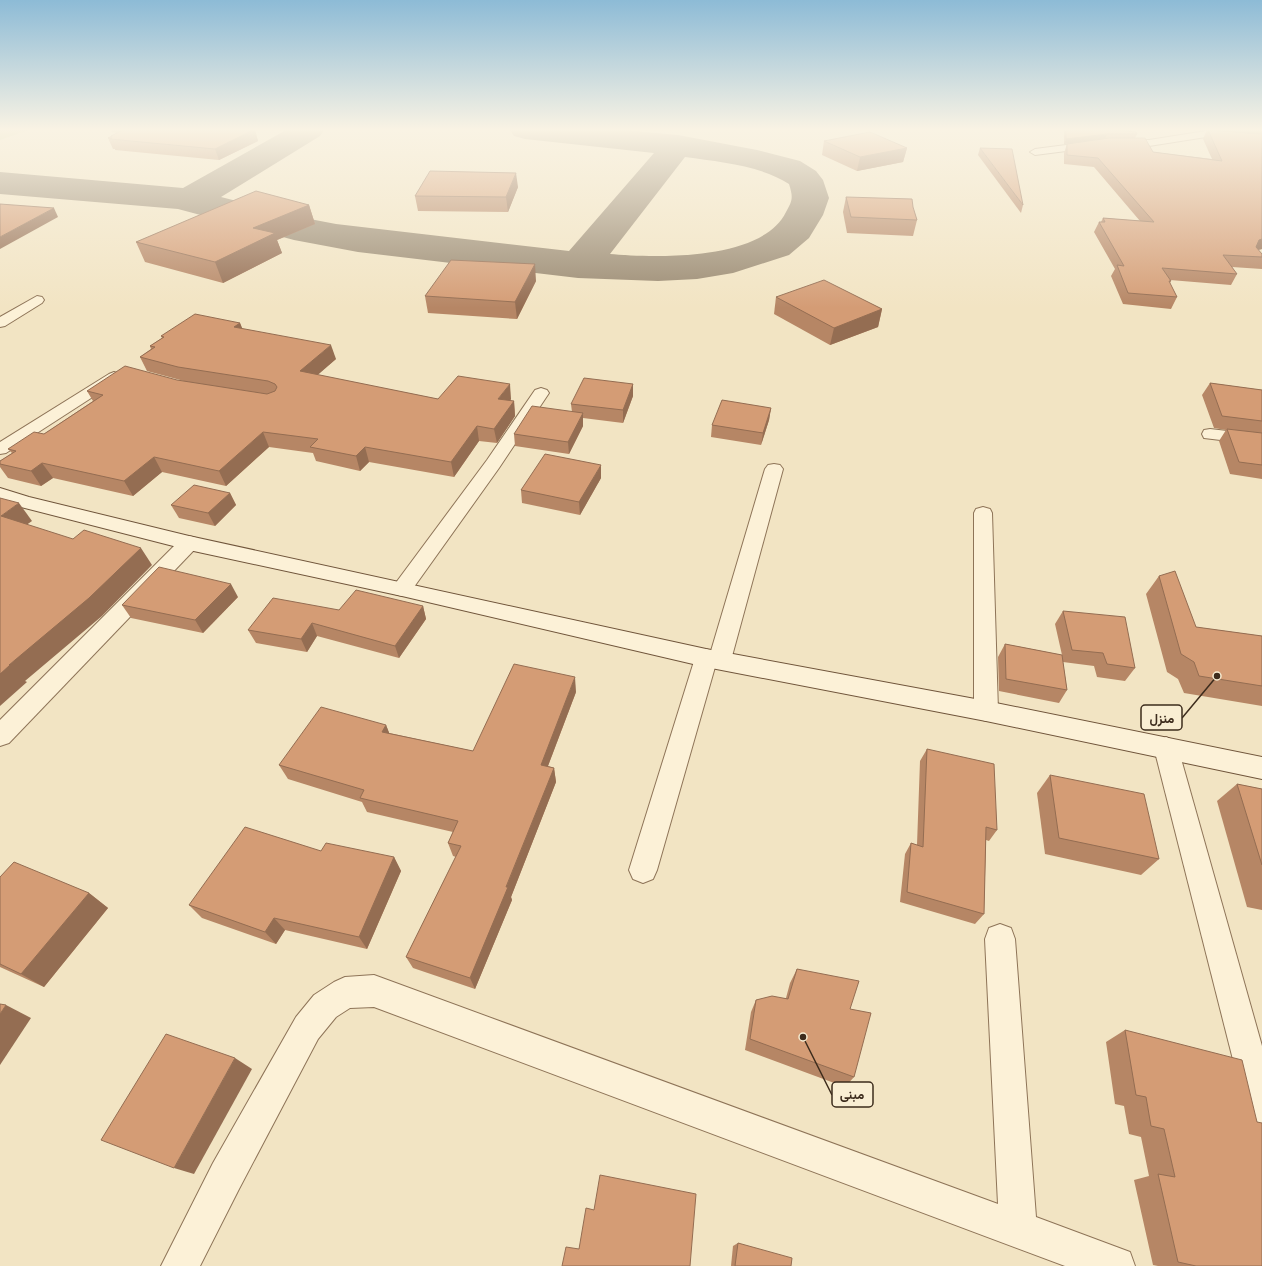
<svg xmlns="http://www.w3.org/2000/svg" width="1262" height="1266" font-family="Lora,Vazirmatn,serif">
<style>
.green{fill:#cbd295}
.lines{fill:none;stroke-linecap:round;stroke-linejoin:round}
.taxiway{fill:#988870;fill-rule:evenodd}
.minor-casing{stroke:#8e7458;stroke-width:2}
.secondary-casing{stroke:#70553b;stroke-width:2}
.minor{fill:#fcf1d7;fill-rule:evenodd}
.secondary{fill:#fcf1d7;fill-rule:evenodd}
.wall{fill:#b68665}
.shaded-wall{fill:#946d52}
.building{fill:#d49c75;stroke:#946d52}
.leader{fill:none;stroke:#3d2c1d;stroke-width:1.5}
.callout-dot{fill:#3d2c1d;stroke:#f9eed3;stroke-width:1.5}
.callout{fill:#f9eed3;stroke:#3d2c1d;stroke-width:1.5}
.callout-label{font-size:13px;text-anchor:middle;font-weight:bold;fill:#3d2c1d}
</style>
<rect width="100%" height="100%" fill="#f2e4c3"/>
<path class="green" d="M0,130H29L0,140Z"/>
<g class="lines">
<path class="taxiway" d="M286,130H324L320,136L221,197L294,216L336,224L569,251L654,153L525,139L514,136L510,130H622L678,135L757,150L800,161L816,171L823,180L829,198L823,215L809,238L789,255L733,273L697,279L658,281L578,278L358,252L294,240L178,209L0,194V172L183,188ZM685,157C720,162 759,165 789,184C793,197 793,200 786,212C762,261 656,258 610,254Z"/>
<defs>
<g id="minor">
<path d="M1206,131L1262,136V142L1206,137L1149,146H1105L1035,155L1030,152L1035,149L1105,140H1149Z"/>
<path d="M37,296L42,297L44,300L42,303L5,326L0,327V317Z"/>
<path d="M114,372L119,374L122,377L119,380L6,453L0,454V442L109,374Z"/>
<path d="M541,388L547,390L549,393L499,468L409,594L402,596L395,594L392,589L395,584L487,460L535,390Z"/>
<path d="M1210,429L1262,435V445L1204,438L1202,434L1204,430Z"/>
<path d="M774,464L780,465L783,469L731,660L728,666L720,669L715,667L657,870L653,879L643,883L633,879L629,870L695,658L698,652L706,649L711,651L765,469L768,465Z"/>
<path d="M983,507L990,509L992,513L998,711L994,718L986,721L978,718L974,711V513L976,509Z"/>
<path d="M189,536L196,538L199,543L196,548L9,743L0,746V720L182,538Z"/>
<path d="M1166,737L1175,741L1178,748L1262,1046V1124L1250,1119L1245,1107L1154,748L1157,741Z"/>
<path d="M1000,924L1011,928L1015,939L1036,1217L1130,1252L1135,1266H1065L374,1007L350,1008L336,1017L318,1039L239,1189L200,1266H161L213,1163L296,1017L314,995L334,982L345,977L374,975L998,1204L985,939L989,928Z"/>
</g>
<path id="secondary" d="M0,488L29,497L189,536L706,649L986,701L1262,757V779L986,721L706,667L402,596L189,550L17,506L0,500Z"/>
</defs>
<use href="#minor" class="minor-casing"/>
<use href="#secondary" class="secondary-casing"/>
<use href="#minor" class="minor"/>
<use href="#secondary" class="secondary"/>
</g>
<g class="wall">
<path d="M111,130H255L258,141L219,160L115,150V149H113L108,138L111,137V136L117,133L112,132Z"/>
<path d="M1064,130H1117L1137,134L1135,138L1153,152L1212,159L1203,139L1207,130H1262V249L1258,250L1262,254V269L1232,267L1237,274L1231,285L1170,280L1171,281L1170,283L1177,297L1171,309L1123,304L1111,276L1115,269L1094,232L1099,222H1101L1103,218L1140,221L1094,167L1064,164V153L1067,144L1108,139L1064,144Z"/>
<path d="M824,141L907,148L903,162L857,171L822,155Z"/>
<path d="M980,148L1023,205L1021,213L978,155Z"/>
<path d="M518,187L508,212L418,211L415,196Z"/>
<path d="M846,197L917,220L913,236L847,233L843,212Z"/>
<path d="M309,205L315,224L277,240L282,253L223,283L145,262L136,242Z"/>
<path d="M536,281L517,319L428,313L425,296Z"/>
<path d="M776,297L882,309L878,327L830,345L774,314Z"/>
<path d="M240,323L242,329L336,359L317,375L438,399H511L510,401H514L515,416L497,443L479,441L454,477L369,462L360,471L316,461L313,453L269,447L226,486L162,472L133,496L53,478L41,486L8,478L0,467V461L12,453L8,449L44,434L93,401L87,391L177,380L184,381L147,371L140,357L151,349L150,346L162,338L161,336Z"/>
<path d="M1210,383L1262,390V479L1230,474L1219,441L1226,430L1214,428L1202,395Z"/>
<path d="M633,384V396L623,423L583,418V426L569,454L515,446L514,434L572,412L571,404Z"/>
<path d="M771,408L769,420L761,445L711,437L712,425Z"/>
<path d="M601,478L580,515L522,503L521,490Z"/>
<path d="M230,493L236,505L215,526L179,518L171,505Z"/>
<path d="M1159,576L1196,627L1262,636V706L1184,693L1178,679L1167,672L1146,594Z"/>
<path d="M238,597L203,633L131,618L122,605Z"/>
<path d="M423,606L426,619L399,658L317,636L307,652L256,643L248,630L339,610Z"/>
<path d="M1063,611L1135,668L1125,681L1097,677L1094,666L1063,662L1067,690L1059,703L999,691L998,657L1005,644L1062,655L1055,624Z"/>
<path d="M576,692L548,766L554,768L556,782L511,897L512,900L475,989L413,968L406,957L456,857L453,856L448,843L453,832L367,812L362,802L288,779L279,765L386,725L389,733L473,751Z"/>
<path d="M927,749L997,830L989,841L986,840L984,914L975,924L900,902L905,854L911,843L917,845L920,761Z"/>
<path d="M1050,775L1159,859L1141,875L1045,854L1037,793Z"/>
<path d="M1237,784L1262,789V910L1247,907L1217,801Z"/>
<path d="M321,851L394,857L401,871L367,949L285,930L276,944L202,918L189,905Z"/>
<path d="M0,877L89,893L108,908L44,987L0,967Z"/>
<path d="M797,969L850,1009L854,1077L845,1087L745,1050L751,1012L756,1000L786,998L790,983Z"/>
<path d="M1125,1030L1262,1266H1158L1153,1265L1134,1180L1149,1176L1141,1137L1129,1134L1124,1106L1115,1104L1106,1042Z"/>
<path d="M738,1243L791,1266H731L733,1246Z"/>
</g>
<g class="shaded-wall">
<path d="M253,130H255L258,141L219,160L215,149Z"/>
<path d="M1107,134L1105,139L1064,144L1066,139Z"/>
<path d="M907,148L903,162L857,171L860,157Z"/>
<path d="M516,173L518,187L508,212L506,197Z"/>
<path d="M309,205L315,224L277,240L282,253L223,283L215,262L253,228Z"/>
<path d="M54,208L58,217L0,249V237Z"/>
<path d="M1262,239V249L1253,251L1259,240Z"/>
<path d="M535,264L536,281L517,319L515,302Z"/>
<path d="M882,309L878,327L830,345L834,328Z"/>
<path d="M240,323L246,337L234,327Z"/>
<path d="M331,345L336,359L305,386L300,371Z"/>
<path d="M510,384L511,399L500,414L498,399Z"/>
<path d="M633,384V396L623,423V410Z"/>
<path d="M514,401L515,416L497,443L494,429Z"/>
<path d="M771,408L769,420L761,445L763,433Z"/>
<path d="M583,413V426L569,454L568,442Z"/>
<path d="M477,426L479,441L454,477L451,462Z"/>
<path d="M263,432L269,447L226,486L219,471Z"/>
<path d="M365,447L369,462L360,471L356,456Z"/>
<path d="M154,457L162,472L133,496L124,481Z"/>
<path d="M42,463L53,478L41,486L31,471Z"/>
<path d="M601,465V478L580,515L579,502Z"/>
<path d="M230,493L236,505L215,526L208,513Z"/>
<path d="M19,503L32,521L15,533L1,516Z"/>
<path d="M141,548L152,565L102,616L25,681L27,682L0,706V674L9,665Z"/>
<path d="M231,584L238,597L203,633L195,620Z"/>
<path d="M423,606L426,619L399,658L395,646Z"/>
<path d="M312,623L317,636L307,652L301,639Z"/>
<path d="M575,677L576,692L543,779L541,765Z"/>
<path d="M386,725L392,740L382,732Z"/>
<path d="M554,768L556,782L511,897L512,900L475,989L470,978Z"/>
<path d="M394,857L401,871L367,949L359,937Z"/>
<path d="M89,893L108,908L44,987L21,974Z"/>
<path d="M274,918L285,930L276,944L265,932Z"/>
<path d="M6,1005L31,1018L0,1065V1014Z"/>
<path d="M235,1058L252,1069L194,1174L174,1168Z"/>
</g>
<g class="building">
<path d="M123,130H253L215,149L110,139L112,138H108L112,136H111Z"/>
<path d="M1066,130H1117L1136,132L1137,134H1107L1066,139Z"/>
<path d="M1208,130L1262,134V239L1259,240L1256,247L1262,254V257L1223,255L1237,274L1162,268L1171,281H1169L1177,297L1128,293L1117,265L1124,266L1099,222H1105L1103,218L1154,222L1098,158L1067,155V144L1109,138H1145L1153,152L1222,161Z"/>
<path d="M870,132L907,148L860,157L824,141Z"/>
<path d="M980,148L1012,149L1023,205Z"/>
<path d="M430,171L516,173L506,197L415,196Z"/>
<path d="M256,191L309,205L253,228L275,233L215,262L136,242Z"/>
<path d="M846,197L912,199L913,207L917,220L851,217Z"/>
<path d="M0,204L54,208L0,237Z"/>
<path d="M451,260L535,264L515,302L425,296Z"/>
<path d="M824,280L882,309L834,328L776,297Z"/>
<path d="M195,314L240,323L234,327L331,345L300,371L438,399L458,376L510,384L498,399L514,401L494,429L477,426L451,462L365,447L356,456L310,447L318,439L263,432L219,471L154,457L124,481L42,463L31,471L0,464V461L16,451L8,449L34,432L44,434L103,395L87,391L125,366L177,380L267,394L275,391L277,387L275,384L268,381L178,367L140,357L155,347L150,346L164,337L161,336Z"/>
<path d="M584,378L633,384L623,410L571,404Z"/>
<path d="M1210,383L1262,390V421L1222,416Z"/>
<path d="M722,400L771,408L763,433L712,425Z"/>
<path d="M532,406L583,413L568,442L514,434Z"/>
<path d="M1227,429L1262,433V465L1239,462Z"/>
<path d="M545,454L601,465L579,502L521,490Z"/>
<path d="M194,485L230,493L208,513L171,505Z"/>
<path d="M0,498L19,503L1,516L73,539L84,530L141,548L89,598L9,665H10L0,674Z"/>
<path d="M159,567L231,584L195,620L122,605Z"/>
<path d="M1175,571L1196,627L1262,636V686L1199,676L1194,662L1181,654L1159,576Z"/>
<path d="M356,590L423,606L395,646L312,623L301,639L248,630L273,598L339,610Z"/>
<path d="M1063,611L1125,617L1135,668L1107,664L1103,653L1072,650Z"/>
<path d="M1005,644L1062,655L1067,690L1006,679Z"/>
<path d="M514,664L575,677L541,765L554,768L506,887H508L470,978L406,957L461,846L448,843L458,821L360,798L364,790L279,765L321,707L386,725L382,732L473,751Z"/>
<path d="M927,749L994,764L997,830L986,827L984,914L907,892L911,843L923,847Z"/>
<path d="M1050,775L1144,794L1159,859L1059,838Z"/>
<path d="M1237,784L1262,789V865Z"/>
<path d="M245,827L321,851L326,843L394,857L359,937L274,918L265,932L189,905Z"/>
<path d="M14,862L89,893L21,974L0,964V877Z"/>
<path d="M797,969L859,981L850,1009L871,1013L854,1077L750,1039L756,1000L772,996L788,999Z"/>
<path d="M0,1004L6,1005L0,1014Z"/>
<path d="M1125,1030L1242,1060L1257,1122L1262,1123V1266H1196L1178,1262L1158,1174L1175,1177L1164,1129L1151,1126L1146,1097L1136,1095Z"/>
<path d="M166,1034L235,1058L174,1168L101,1140Z"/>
<path d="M600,1175L696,1194L690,1266H562L566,1247L579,1249L586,1208L594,1210Z"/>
<path d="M738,1243L792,1258L791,1266H735Z"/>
</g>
<linearGradient id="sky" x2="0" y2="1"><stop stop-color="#8dbbd6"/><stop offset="0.42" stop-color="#f9f3e4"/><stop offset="1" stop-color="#f9f3e4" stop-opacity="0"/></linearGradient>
<rect width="1262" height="308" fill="url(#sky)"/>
<path class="leader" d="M1217 676L1182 718M803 1037L832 1095"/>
<g class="callout-dot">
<circle cx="1217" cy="676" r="4"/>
<circle cx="803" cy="1037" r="4"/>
</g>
<g class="callout">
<rect x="1141" y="705" width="41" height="25" rx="4"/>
<rect x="832" y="1082" width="41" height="25" rx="4"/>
</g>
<g class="callout-label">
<text x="1162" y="723">منزل</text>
<text x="852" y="1099">مبنى</text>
</g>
</svg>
